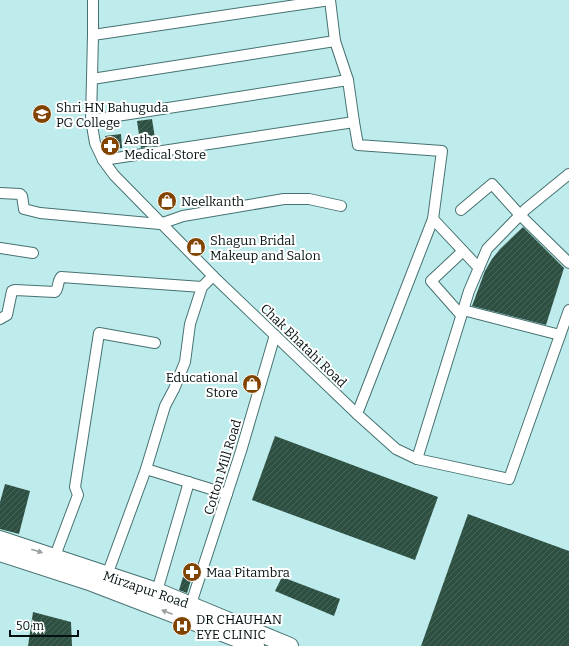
<svg xmlns="http://www.w3.org/2000/svg" width="569" height="646" font-family="Bitter,serif">
<style>
.building{fill:url(#building-hatch)}
.lines{fill:none;stroke-linecap:round;stroke-linejoin:round}
.minor-casing{stroke:#477171;stroke-width:12}
.trunk-casing{stroke:#477171;stroke-width:18}
.minor{stroke:#fff;stroke-width:10}
.trunk{stroke:#fff;stroke-width:16}
.oneway{fill:#9a9f9f}
.labels{text-anchor:middle;stroke-width:4;stroke-linejoin:round;paint-order:stroke}
.poi-label{font-size:13px;fill:#021010;stroke:#fff;text-anchor:start}
.street-label{font-size:13px;fill:#021010;stroke:#fff}
</style>
<defs>
<pattern id="building-hatch" width="6" height="6" patternUnits="userSpaceOnUse"><rect width="6" height="6" fill="#2d5043"/><path d="M-1 1l2-2M0 6l6-6M5 7l2-2" fill="none" stroke="#48655a"/></pattern>
</defs>
<rect width="100%" height="100%" fill="#beecec"/>
<g class="building">
<path d="M152,119L156,145L141,148L137,121Z"/>
<path d="M121,134L122,148L107,150L105,136Z"/>
<path d="M523,227L564,268L546,325L472,306L485,271L492,259L500,249Z"/>
<path d="M275,436L438,497L415,560L252,500Z"/>
<path d="M5,484L30,491L19,534L0,529V502Z"/>
<path d="M468,514L569,551V646H421Z"/>
<path d="M183,577L191,580L187,593L179,590Z"/>
<path d="M282,577L340,599L334,616L275,591Z"/>
<path d="M33,612L71,622L72,646H28Z"/>
</g>
<g class="lines">
<defs>
<g id="minor">
<path d="M93,0V35L91,120L95,143L103,160L114,175L213,276L357,414L396,449L417,459L509,479L569,310"/>
<path d="M93,35L330,0"/>
<path d="M92,79L335,41"/>
<path d="M91,120L348,80"/>
<path d="M354,122L358,145L442,151L433,219L357,414"/>
<path d="M103,160L354,122L348,80L335,41L330,0"/>
<path d="M0,193L20,194L22,196L24,209L40,213L160,224L183,216L284,199H309L341,206"/>
<path d="M461,210L492,184L520,215L569,263"/>
<path d="M433,219L479,268"/>
<path d="M0,248L33,253"/>
<path d="M463,310L560,335"/>
<path d="M461,315L431,281L463,251"/>
<path d="M0,319L7,315L12,291L15,290L55,292C59,288 57,282 61,277L202,287"/>
<path d="M417,459L469,291L487,249L526,209L569,174"/>
<path d="M146,469L227,494"/>
<path d="M55,556L78,495L75,487L99,333L155,343"/>
<path d="M107,575L146,469L165,406L174,389L185,362L190,324L202,287L213,276"/>
<path d="M157,591L189,482"/>
<path d="M189,610L241,451L275,335"/>
</g>
<g id="trunk">
<path d="M0,539L157,591L290,646"/>
<path d="M0,553L92,583L256,646"/>
</g>
</defs>
<use href="#minor" class="minor-casing"/>
<use href="#trunk" class="trunk-casing"/>
<use href="#minor" class="minor"/>
<use href="#trunk" class="trunk"/>
</g>
<defs><path id="oneway-solid" d="M-6-.8H1V-3.2L6.5 0L1 3.2V.8H-6Z"/></defs>
<g class="oneway">
<use href="#oneway-solid" transform="translate(37 551) rotate(18)"/>
<use href="#oneway-solid" transform="translate(167 612) rotate(-159)"/>
</g>
<defs>
<symbol id="university-disc" viewBox="-11 -11 22 22"><circle r="9.5" fill="#814400" stroke="#fff"/><path d="M0-5L7-2L0 1L-7-2ZM-4 1L0 2.5L4 1V4Q0 6-4 4Z" fill="#fff"/></symbol>
<symbol id="pharmacy-disc" viewBox="-11 -11 22 22"><circle r="9.5" fill="#814400" stroke="#fff"/><path d="M-2-6h4v4h4v4h-4v4h-4v-4h-4v-4h4Z" fill="#fff"/></symbol>
<symbol id="shop-disc" viewBox="-11 -11 22 22"><circle r="9.5" fill="#814400" stroke="#fff"/><path d="M-5-2.5h2.3a2.7 3.5 0 0 1 5.4 0H5L5.5 6h-11ZM-1.5-2.5h3a1.5 2.3 0 0 0-3 0Z" fill="#fff"/></symbol>
<symbol id="hospital-disc" viewBox="-11 -11 22 22"><circle r="9.5" fill="#814400" stroke="#fff"/><path d="M-5-5h3v3.5h4V-5h3V5h-3V1.5h-4V5h-3Z" fill="#fff"/></symbol>
</defs>
<g fill-rule="evenodd">
<use href="#university-disc" x="31" y="103" width="22" height="22"/>
<use href="#pharmacy-disc" x="99" y="135" width="22" height="22"/>
<use href="#shop-disc" x="156" y="190" width="22" height="22"/>
<use href="#shop-disc" x="185" y="236" width="22" height="22"/>
<use href="#shop-disc" x="241" y="373" width="22" height="22"/>
<use href="#pharmacy-disc" x="181" y="561" width="22" height="22"/>
<use href="#hospital-disc" x="171" y="615" width="22" height="22"/>
</g>
<g class="labels">
<g class="poi-label">
<text x="56" y="112">Shri HN Bahuguda<tspan x="56" dy="15">PG College</tspan></text>
<text x="124" y="144">Astha<tspan x="124" dy="15">Medical Store</tspan></text>
<text x="181" y="206">Neelkanth</text>
<text x="210" y="245">Shagun Bridal<tspan x="210" dy="15">Makeup and Salon</tspan></text>
<text x="238" y="382" text-anchor="end">Educational<tspan x="238" dy="15">Store</tspan></text>
<text x="206" y="577">Maa Pitambra</text>
<text x="196" y="624">DR CHAUHAN<tspan x="196" dy="15">EYE CLINIC</tspan></text>
</g>
<g class="street-label">
<text transform="translate(304 345) rotate(44)" y="5">Chak Bhatahi Road</text>
<text transform="translate(222 467) rotate(-73)" y="5">Cotton Mill Road</text>
<text transform="translate(146 589) rotate(19)" y="5">Mirzapur Road</text>
</g>
</g>
<path d="M10 630v6h68v-6" fill="none" stroke="#021010" stroke-width="2"/>
<text x="16" y="630" font-size="12" fill="#021010" stroke="#ffffff" stroke-width="3" paint-order="stroke">50 m</text>
</svg>
